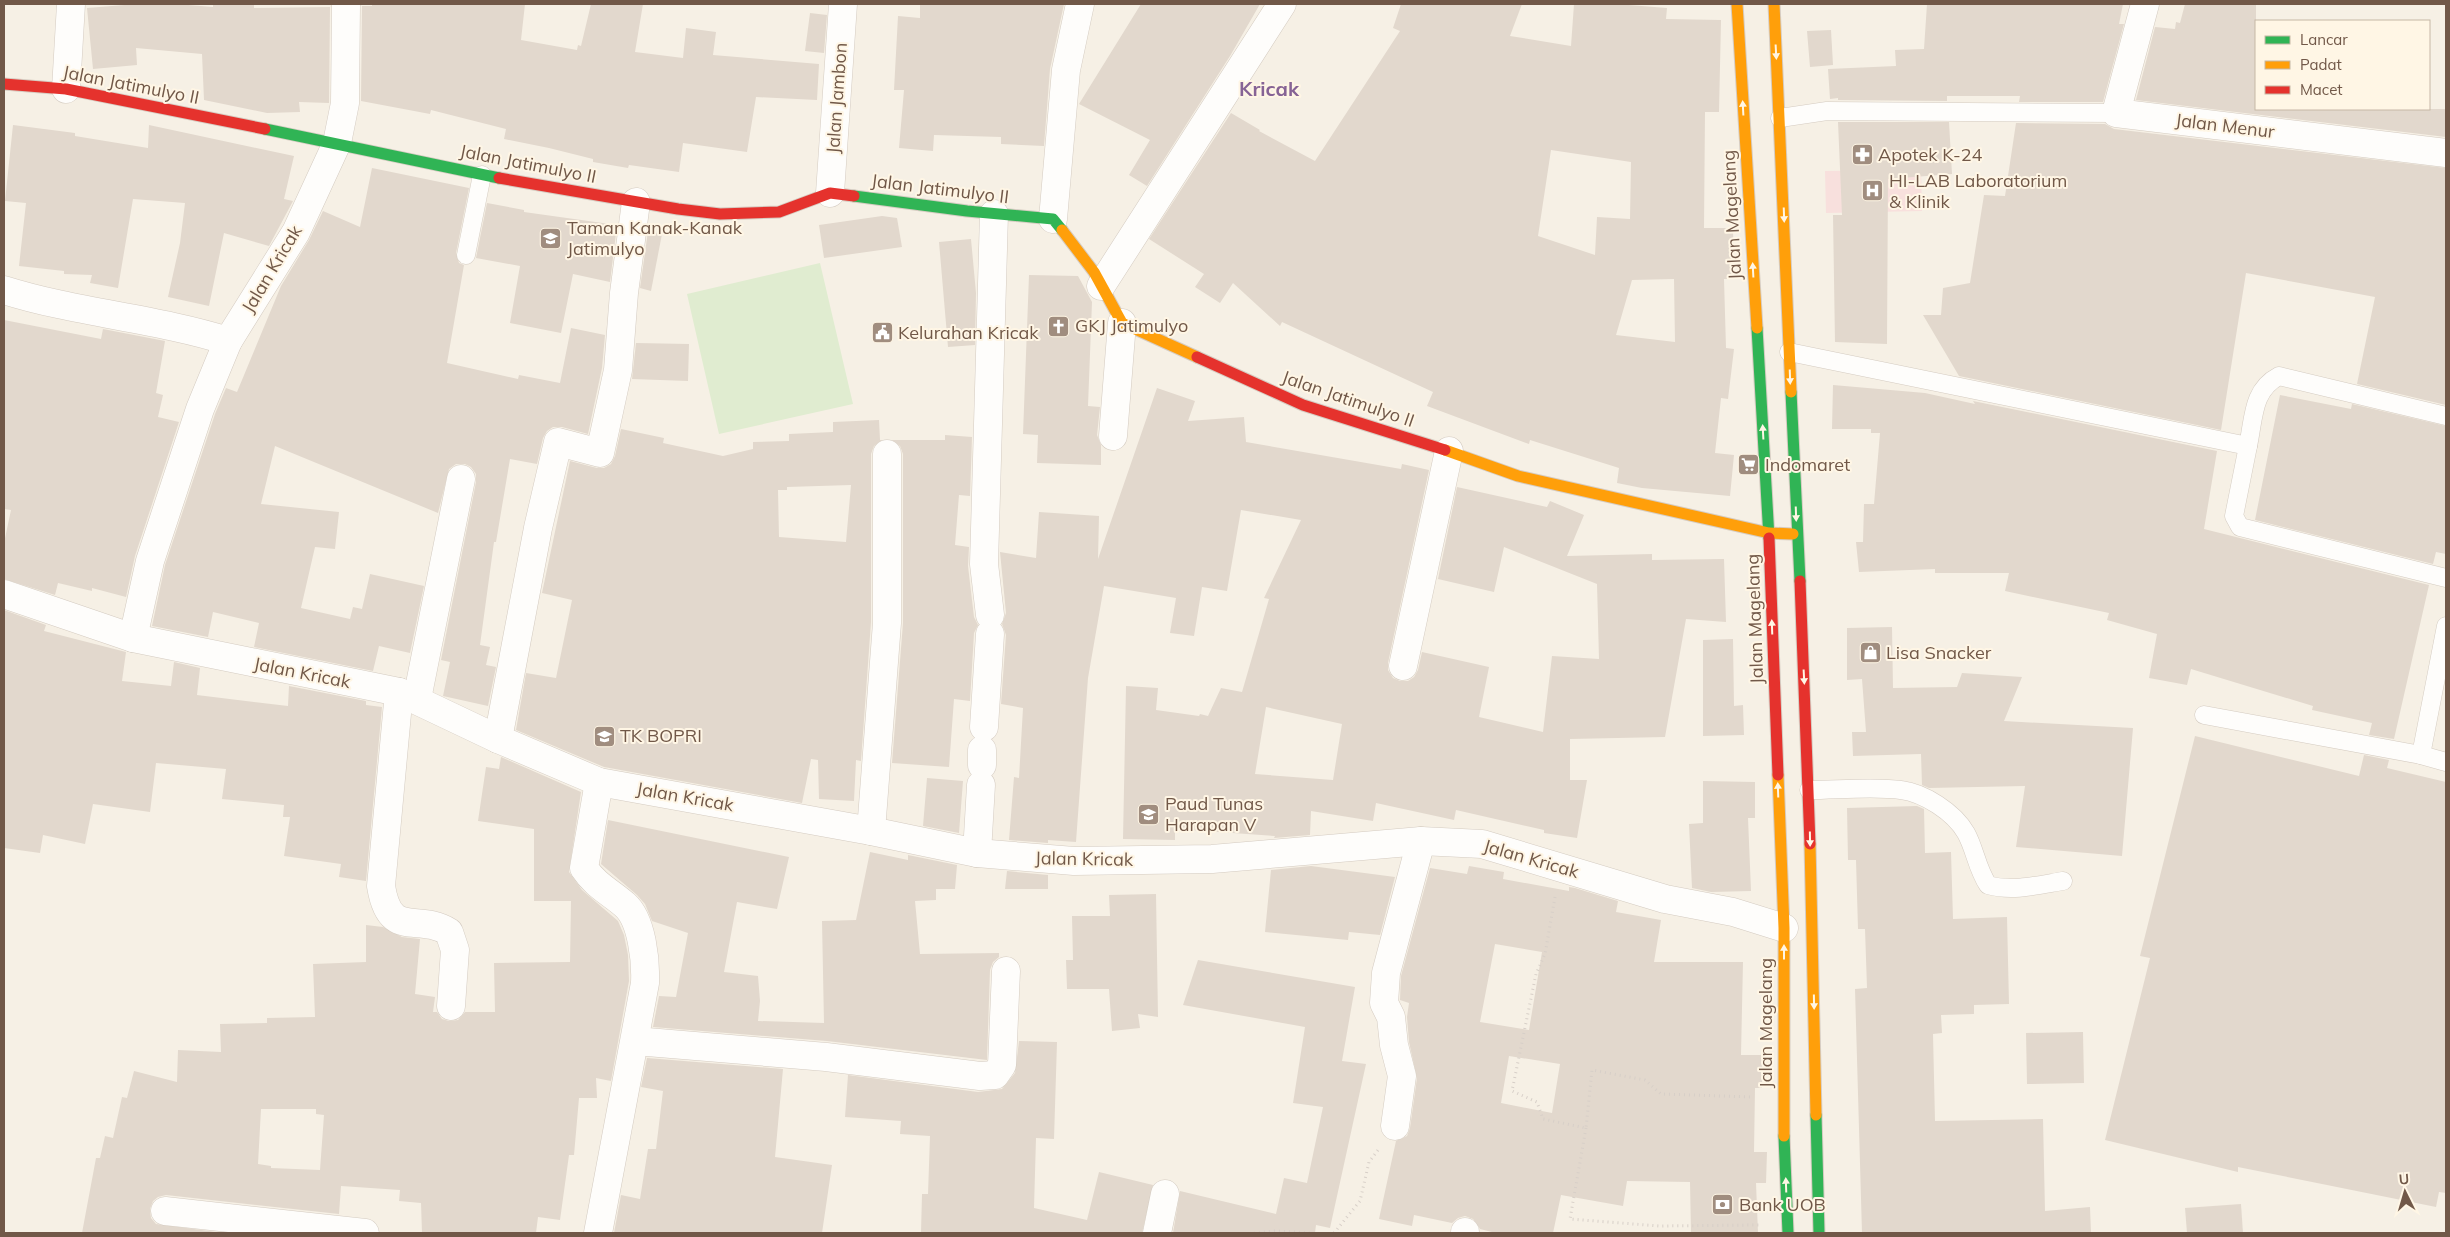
<svg xmlns="http://www.w3.org/2000/svg" width="2450" height="1237" font-family="Mulish,sans-serif">
<style>
.medical{fill:#f8e0dd}
.green{fill:#e0ecd0}
.building{fill:#e2d8cd;fill-rule:evenodd}
.lines{fill:none;stroke-linecap:round;stroke-linejoin:round}
.lane-casing{stroke:#d4cbc1;stroke-width:19}
.street-casing{stroke:#d4cbc1;stroke-width:29}
.fast-casing{stroke:#d6ccc2;stroke-width:13}
.slow-casing{stroke:#d6ccc2;stroke-width:13}
.jam-casing{stroke:#d6ccc2;stroke-width:13}
.path{stroke:#d7cfc8;stroke-width:3;stroke-dasharray:1 4;stroke-linecap:butt}
.lane{stroke:#fefdfb;stroke-width:18}
.street{stroke:#fefdfb;stroke-width:28}
.fast{stroke:#30b455;stroke-width:11}
.slow{stroke:#ff9f0a;stroke-width:11}
.jam{stroke:#e5322d;stroke-width:11}
.oneway{fill:#fff6e5}
.labels{text-anchor:middle;stroke-width:4;stroke-linejoin:round;paint-order:stroke}
.street-label{font-size:18px;fill:#715848;stroke:#fff6e5}
.poi-label{font-size:18px;fill:#715848;stroke:#fff6e5;text-anchor:start}
.quarter-label{font-size:20px;font-weight:bold;fill:#866395;stroke:#fff6e5}
</style>
<rect width="100%" height="100%" fill="#f6f0e5"/>
<path class="medical" d="M1921,170L1922,211L1826,213L1825,171Z"/>
<path class="green" d="M820,263L853,404L719,434L687,294Z"/>
<g class="building">
<path d="M137,4H176L213,7V4H254V8L330,7L329,103L299,102L300,112L267,113L204,100L202,54L136,48L137,65L93,69L87,8Z"/>
<path d="M372,4H525L521,40L577,50L578,45L581,46L591,4H643L635,52L683,58L686,28L716,32L713,55L819,64L817,100L756,97L747,152L683,143L679,172L629,165L628,168L593,162V159L549,148L504,139L506,129L431,110L430,114L361,101L362,6H372Z"/>
<path d="M920,4H1064L1050,69L1044,146L1001,144V137L934,135L933,151L899,148L904,90H894L898,16L920,18Z"/>
<path d="M1141,4H1260L1230,56L1147,186L1129,175L1150,140L1079,104Z"/>
<path d="M1401,4H1522L1510,36L1571,46L1574,4H1616L1667,8L1666,19L1721,20L1719,112H1705L1704,228H1733L1734,279H1724L1726,348L1734,349L1728,399L1721,398L1715,453L1734,455L1730,496L1642,488L1617,483L1619,468L1530,440L1529,444L1427,406L1433,392L1282,322L1280,326L1233,283L1220,303L1195,287L1204,274L1149,239L1231,113L1260,130L1259,131L1315,161L1400,31L1393,28ZM1551,150L1631,162L1630,219L1597,217L1595,255L1538,236ZM1674,279L1675,342L1616,335L1632,280Z"/>
<path d="M1927,4H2123L2119,24H2124L2103,102H2019L2020,96H1947V101L1838,100V98L1830,99L1828,69L1896,66L1895,50L1924,49Z"/>
<path d="M2185,4H2256V109H2446V137L2136,100L2155,27L2175,29L2176,22L2180,23Z"/>
<path d="M810,13L827,15L824,53L805,51Z"/>
<path d="M1831,30L1833,65L1810,67L1807,31Z"/>
<path d="M1838,122H1949L1952,174L1888,179L1887,344L1835,342L1833,215H1842Z"/>
<path d="M2016,123L2105,124L2114,129L2446,168V405L2357,384L2375,297L2246,273L2221,430L1959,376L1923,315H1941L1943,288L1970,283L1984,195L2005,196Z"/>
<path d="M13,125L75,133V136L148,148L149,125L294,156L284,199L293,201L269,246L224,233L209,306L168,297L180,243L185,203L133,199L118,288L90,283L92,275L64,274V271L19,266L26,203L5,201Z"/>
<path d="M372,168L469,188L456,253L459,263L464,265L447,363L518,379L519,375L560,383L571,328L605,335L602,368L588,434L562,427H553L547,431L543,438L537,464L510,459L496,542H494L480,645L490,647L486,665L496,667L488,706L443,696L450,662L441,660L476,482V474L471,467L465,464H456L449,469L438,513L275,446L261,504L339,512L335,549L315,547L301,608L350,619L353,607L362,609L370,574L424,586L410,653L379,646L373,671L254,647L259,623L213,612L208,637L152,626L165,565L215,414L226,388L237,392L281,286L309,240L323,211L360,227Z"/>
<path d="M487,203L524,210V212L617,225L610,282L573,274L561,333L510,323L520,266L476,258Z"/>
<path d="M882,216L897,218L902,247L824,258L819,225Z"/>
<path d="M648,231L662,234L651,291L640,288Z"/>
<path d="M971,239L976,293L975,345L948,347L939,242Z"/>
<path d="M1029,275L1078,276L1092,302L1088,406L1100,407L1097,435L1101,445V465L1037,463L1038,435L1023,434Z"/>
<path d="M4,320L101,339L103,329L165,341L156,393L163,395L158,417L179,422L135,556L126,597L92,588V591L58,583L55,595L4,579V543L11,510L4,509Z"/>
<path d="M636,343L689,344L688,381L632,379Z"/>
<path d="M1833,385L1925,393L1975,404L1973,401L2217,451L2204,529L2429,585L2394,739L2369,735L2372,723L2312,710L2313,706L2191,669L2187,685L2149,678L2157,634L2107,620L2109,613L2005,591L2009,573H1935V569L1859,572L1856,542H1863L1864,504H1874L1880,433H1871V429H1832Z"/>
<path d="M1157,388L1195,401L1188,421L1244,417L1246,442L1401,469L1402,464L1429,470L1388,663V670L1393,678L1400,681H1408L1414,677L1418,670L1422,652L1489,667L1479,717L1543,732L1552,656L1599,659L1597,584L1504,547L1494,592L1438,579L1457,487L1547,507L1550,501L1584,515L1567,556L1652,554V560L1724,559L1726,622L1686,619L1665,737L1570,739V780H1587L1577,838L1544,833V830L1456,810L1454,820L1376,803L1373,821L1311,811L1310,835L1274,838L1275,836L1175,829V840L1123,839L1126,686L1158,688L1156,710L1199,716L1200,714L1208,716L1221,688L1242,692L1269,599L1264,598L1301,520L1241,510L1227,591L1202,587L1194,636L1170,633L1176,598L1104,586L1088,678L1076,842L1048,840V843L1009,840L1014,777L1019,778L1023,708L1001,704L1006,635L1002,624L1006,613L1000,552L1036,558L1039,512L1099,516L1098,559ZM1266,707L1342,724L1333,780L1255,774Z"/>
<path d="M2280,395L2351,409L2352,404L2446,426V554L2436,552L2433,564L2255,520Z"/>
<path d="M879,420L880,440H882L874,446L871,454V622L861,761L856,760L854,801L819,799L818,760L811,759L802,803L604,767L516,730L526,673L556,678L572,600L542,593L570,461L597,468H604L611,464L615,456L621,429L664,438L663,443L723,456L753,449V442L789,441V434L833,432V422ZM851,485L846,542L779,537L778,490H787V487Z"/>
<path d="M945,435L972,437L970,496L959,495L955,545L969,547L968,566L974,617L978,625L974,633L970,701L954,699L949,767L892,763L903,623V454L900,446L892,440H945Z"/>
<path d="M4,610L46,625L44,631L126,652L122,681L171,686L174,662L200,668L197,695L288,706L289,686L366,701V705L382,707L366,881L339,877L341,864L284,856L290,817H283L284,805L222,799L226,769L156,763L150,812L93,804L85,844L43,835L40,853L4,848Z"/>
<path d="M1892,627L1893,688L1957,687L1962,673L2022,677L2004,721L2133,728L2122,856L2016,847L2025,786L1929,788L1922,785L1921,754L1853,756L1852,732H1866L1862,679L1847,680V628Z"/>
<path d="M1733,639L1734,706L1743,705L1744,735L1703,736V640Z"/>
<path d="M2195,736L2359,776L2364,755L2389,760L2387,768L2446,782V1193L2439,1192L2436,1207L2238,1167V1172L2105,1140L2150,958L2140,956Z"/>
<path d="M501,757L581,792L569,872L582,890L618,921L624,935L628,955L629,981L611,1081L596,1078L597,1098H579L574,1155H569L560,1220L538,1217L536,1233H422L421,1203L399,1201L400,1190L341,1186L339,1214L166,1195L158,1197L153,1201L150,1209L151,1218L156,1224L224,1233H82L96,1158H100L105,1136L113,1138L122,1097L127,1098L134,1071L177,1082L178,1050L221,1052L220,1024L267,1023V1018L315,1017L313,964L366,962V925L383,927L402,937L420,939L415,994L435,997L433,1012H437L442,1019L449,1021L458,1020L465,1012H495L494,963L570,962L571,901H534V829L478,821L486,767L499,769ZM261,1109H316V1114L324,1115L320,1170L271,1168V1166L258,1164Z"/>
<path d="M927,778L963,781L959,833L923,826Z"/>
<path d="M1703,781L1755,782V818H1748L1751,891L1711,892L1692,888L1689,824L1703,823Z"/>
<path d="M1917,806L1924,809L1925,853L1951,852L1953,919L2007,917L2009,1004L1974,1005V1014L1941,1015L1942,1033L1933,1034L1935,1121L2043,1119L2045,1211L2090,1207L2091,1233H1862L1855,989L1867,988L1865,929H1858L1856,860H1848L1847,808Z"/>
<path d="M608,820L789,857L777,909L737,902L724,972L758,976L760,1001L758,1021L824,1023L822,921L856,920L870,852L908,860V855L957,865L955,889H936V900L915,901L920,954L999,953V957L993,962L990,970L987,1060L827,1041L653,1027L659,996L676,997L688,933L652,921L645,904L637,895L601,864Z"/>
<path d="M1311,866L1395,877L1380,935L1349,932L1348,940L1265,932L1271,870Z"/>
<path d="M1469,866L1504,872L1503,879L1569,891V887L1575,888L1618,901L1616,912L1661,920L1654,962H1743L1741,1055H1762V1088H1755L1754,1152H1767L1766,1183H1756L1758,1233H1691L1690,1182L1627,1181L1623,1206L1561,1195L1553,1233H1496L1480,1229L1473,1219L1465,1216L1458,1218L1452,1223L1414,1215L1412,1226L1379,1219L1396,1141L1407,1136L1410,1128L1417,1078L1409,1042L1407,1017L1409,1003L1400,1000L1401,976L1430,868L1467,874ZM1495,944L1542,952L1529,1030L1480,1022ZM1509,1056L1560,1064L1552,1113L1501,1103Z"/>
<path d="M1007,871L1048,875V889H1005Z"/>
<path d="M1156,894L1158,1017L1138,1014L1140,1028L1112,1031L1109,989H1067L1066,960H1073L1072,916H1110L1109,895Z"/>
<path d="M1198,960L1355,987L1342,1061L1366,1064L1330,1228L1316,1225L1315,1233H1173L1180,1191L1276,1214L1284,1178L1307,1183L1323,1107L1293,1103L1305,1027L1183,1005Z"/>
<path d="M2083,1032L2084,1083L2027,1084L2026,1033Z"/>
<path d="M1019,1041L1057,1042L1054,1139L1036,1138L1034,1208L1087,1220L1099,1172L1153,1185L1142,1233H921L922,1194H928L930,1136L900,1134L901,1121L845,1117L848,1075L978,1092L1002,1089L1015,1073Z"/>
<path d="M647,1058L783,1069L775,1157L832,1165L822,1233H614L621,1195L640,1199L648,1149H656L663,1091L641,1087Z"/>
<path d="M2241,1204L2243,1233H2187L2185,1208Z"/>
</g>
<g class="lines">
<defs>
<g id="lane">
<path d="M1780,118L1827,111L2116,113"/>
<path d="M466,255L482,175"/>
<path d="M1789,352L2248,446C2254,418 2252,390 2279,376L2446,416"/>
<path d="M2248,446L2234,516L2240,527L2446,578"/>
<path d="M2446,626L2421,755L2446,762"/>
<path d="M2204,715L2421,755"/>
<path d="M1809,790C1836,790 1875,786 1901,790C1924,793 1954,812 1966,833C1975,849 1977,869 1988,885C2012,892 2039,885 2063,881"/>
</g>
<g id="street">
<path d="M2145,4L2116,113L2446,153"/>
<path d="M66,89L71,4"/>
<path d="M830,193L843,4"/>
<path d="M1053,219L1066,70L1080,4"/>
<path d="M1101,286L1282,4"/>
<path d="M4,290C77,313 155,318 228,341"/>
<path d="M1113,436L1122,323"/>
<path d="M4,594L133,638L399,692L498,739L599,782L871,831L977,853L1074,861L1212,859L1421,841L1482,844L1665,899L1733,912L1784,928"/>
<path d="M990,615L984,564L994,214"/>
<path d="M133,638L150,561L200,409L228,341L296,232L337,143L345,103L346,4"/>
<path d="M1403,666L1449,451"/>
<path d="M399,692L381,886C390,941 417,912 449,932L455,950L451,1006"/>
<path d="M417,699L461,479"/>
<path d="M984,727L990,634"/>
<path d="M498,739L538,528L558,442L600,453L618,370L624,293L636,202"/>
<path d="M982,765V750"/>
<path d="M871,831L887,623V454"/>
<path d="M977,853L981,785"/>
<path d="M635,1041L826,1057L980,1076L995,1075L1002,1065L1006,971"/>
<path d="M1395,1126L1402,1076L1394,1045L1391,1017L1384,1003L1386,973L1421,841"/>
<path d="M165,1211L365,1233"/>
<path d="M598,1233L645,983C646,961 642,920 625,905C610,892 595,885 584,868L599,782"/>
<path d="M1157,1233L1165,1194"/>
<path d="M1465,1233V1232"/>
</g>
<g id="fast">
<path d="M265,129L499,178"/>
<path d="M854,196L967,211L1053,219L1062,230"/>
<path d="M1757,328L1769,538"/>
<path d="M1791,392L1800,581"/>
<path d="M1816,1115L1819,1233"/>
<path d="M1784,1136L1788,1233"/>
</g>
<g id="slow">
<path d="M1737,4L1757,328"/>
<path d="M1774,4L1791,392"/>
<path d="M1062,230L1094,272L1122,323L1197,357"/>
<path d="M1445,450L1518,476L1769,533L1793,534"/>
<path d="M1778,775L1784,928V1136"/>
<path d="M1810,844L1816,1115"/>
</g>
<g id="jam">
<path d="M4,84L66,89L265,129"/>
<path d="M499,178L678,209L720,214L779,212L830,193L854,196"/>
<path d="M1197,357L1303,405L1445,450"/>
<path d="M1769,538L1778,775"/>
<path d="M1800,581L1810,844"/>
</g>
</defs>
<use href="#lane" class="lane-casing"/>
<use href="#street" class="street-casing"/>
<use href="#fast" class="fast-casing"/>
<use href="#slow" class="slow-casing"/>
<use href="#jam" class="jam-casing"/>
<g class="path">
<path d="M1555,897L1545,954L1536,974L1512,1091L1537,1102L1543,1119L1586,1128L1592,1070L1645,1080L1661,1094L1753,1097"/>
<path d="M1586,1128L1570,1219L1659,1226L1759,1225"/>
<path d="M1254,1233L1275,1231L1311,1233"/>
<path d="M1334,1233L1360,1201L1369,1162L1378,1150"/>
</g>
<use href="#lane" class="lane"/>
<use href="#street" class="street"/>
<use href="#fast" class="fast"/>
<use href="#slow" class="slow"/>
<use href="#jam" class="jam"/>
</g>
<defs><path id="oneway-solid" d="M-6-.8H1V-3.2L6.5 0L1 3.2V.8H-6Z" transform="scale(1.25)"/></defs>
<g class="oneway">
<use href="#oneway-solid" transform="translate(1776 52) rotate(87)"/>
<use href="#oneway-solid" transform="translate(1743 108) rotate(-93)"/>
<use href="#oneway-solid" transform="translate(1784 215) rotate(88)"/>
<use href="#oneway-solid" transform="translate(1753 270) rotate(-93)"/>
<use href="#oneway-solid" transform="translate(1790 377) rotate(88)"/>
<use href="#oneway-solid" transform="translate(1763 432) rotate(-93)"/>
<use href="#oneway-solid" transform="translate(1796 514) rotate(88)"/>
<use href="#oneway-solid" transform="translate(1772 627) rotate(-92)"/>
<use href="#oneway-solid" transform="translate(1804 677) rotate(87)"/>
<use href="#oneway-solid" transform="translate(1778 790) rotate(-92)"/>
<use href="#oneway-solid" transform="translate(1810 839) rotate(89)"/>
<use href="#oneway-solid" transform="translate(1784 952) rotate(-90)"/>
<use href="#oneway-solid" transform="translate(1814 1002) rotate(89)"/>
<use href="#oneway-solid" transform="translate(1786 1185) rotate(-92)"/>
</g>
<defs>
<symbol id="pharmacy-square" viewBox="-11 -11 22 22"><rect x="-9" y="-9" width="18" height="18" rx="4" fill="#a08d7f" stroke="#fff6e5"/><path d="M-2-6h4v4h4v4h-4v4h-4v-4h-4v-4h4Z" fill="#fff"/></symbol>
<symbol id="hospital-square" viewBox="-11 -11 22 22"><rect x="-9" y="-9" width="18" height="18" rx="4" fill="#a08d7f" stroke="#fff6e5"/><path d="M-5-5h3v3.5h4V-5h3V5h-3V1.5h-4V5h-3Z" fill="#fff"/></symbol>
<symbol id="school-square" viewBox="-11 -11 22 22"><rect x="-9" y="-9" width="18" height="18" rx="4" fill="#a08d7f" stroke="#fff6e5"/><path d="M0-5L7-2L0 1L-7-2ZM-4 1L0 2.5L4 1V4Q0 6-4 4Z" fill="#fff"/></symbol>
<symbol id="church-square" viewBox="-11 -11 22 22"><rect x="-9" y="-9" width="18" height="18" rx="4" fill="#a08d7f" stroke="#fff6e5"/><path d="M-1.2-6h2.4v3.5h3.3v2.4h-3.3V6h-2.4V-.1h-3.3v-2.4h3.3Z" fill="#fff"/></symbol>
<symbol id="civic-square" viewBox="-11 -11 22 22"><rect x="-9" y="-9" width="18" height="18" rx="4" fill="#a08d7f" stroke="#fff6e5"/><path d="M-.6-6.5H3V-4.5H.6V-3L4-1V1h2V6H-6V1h2V-1L-.6-3ZM-1.2 2.5V6h2.4V2.5Z" fill="#fff"/></symbol>
<symbol id="supermarket-square" viewBox="-11 -11 22 22"><rect x="-9" y="-9" width="18" height="18" rx="4" fill="#a08d7f" stroke="#fff6e5"/><path d="M-6-5.5h2.5l.6 2H6L4.5 2H-2.5L-4.4-4H-6ZM-1.5 3.2a1.3 1.3 0 1 0 .1 0ZM3 3.2a1.3 1.3 0 1 0 .1 0Z" fill="#fff"/></symbol>
<symbol id="shop-square" viewBox="-11 -11 22 22"><rect x="-9" y="-9" width="18" height="18" rx="4" fill="#a08d7f" stroke="#fff6e5"/><path d="M-5-2.5h2.3a2.7 3.5 0 0 1 5.4 0H5L5.5 6h-11ZM-1.5-2.5h3a1.5 2.3 0 0 0-3 0Z" fill="#fff"/></symbol>
<symbol id="bank-square" viewBox="-11 -11 22 22"><rect x="-9" y="-9" width="18" height="18" rx="4" fill="#a08d7f" stroke="#fff6e5"/><path d="M-6-4H6V4H-6ZM0-2.3a2.3 2.3 0 1 0 0 4.6a2.3 2.3 0 1 0 0-4.6Z" fill="#fff"/></symbol>
</defs>
<g fill-rule="evenodd">
<use href="#pharmacy-square" x="1850" y="142" width="25" height="25"/>
<use href="#hospital-square" x="1860" y="178" width="25" height="25"/>
<use href="#school-square" x="538" y="226" width="25" height="25"/>
<use href="#church-square" x="1046" y="314" width="25" height="25"/>
<use href="#civic-square" x="870" y="320" width="25" height="25"/>
<use href="#supermarket-square" x="1736" y="452" width="25" height="25"/>
<use href="#shop-square" x="1858" y="640" width="25" height="25"/>
<use href="#school-square" x="592" y="724" width="25" height="25"/>
<use href="#school-square" x="1136" y="802" width="25" height="25"/>
<use href="#bank-square" x="1710" y="1192" width="25" height="25"/>
</g>
<g class="labels">
<g class="street-label">
<text transform="translate(131 85) rotate(11)" y="6">Jalan Jatimulyo II</text>
<text transform="translate(837 98) rotate(-86)" y="6">Jalan Jambon</text>
<text transform="translate(2225 126) rotate(7)" y="6">Jalan Menur</text>
<text transform="translate(528 164) rotate(11)" y="6">Jalan Jatimulyo II</text>
<text transform="translate(940 189) rotate(7)" y="6">Jalan Jatimulyo II</text>
<text transform="translate(1732 215) rotate(-93)" y="6">Jalan Magelang</text>
<text transform="translate(272 269) rotate(-59)" y="6">Jalan Kricak</text>
<text transform="translate(1348 399) rotate(19)" y="6">Jalan Jatimulyo II</text>
<text transform="translate(1755 619) rotate(-92)" y="6">Jalan Magelang</text>
<text transform="translate(302 673) rotate(11)" y="6">Jalan Kricak</text>
<text transform="translate(685 797) rotate(10)" y="6">Jalan Kricak</text>
<text transform="translate(1084 859) rotate(1)" y="6">Jalan Kricak</text>
<text transform="translate(1531 859) rotate(16)" y="6">Jalan Kricak</text>
<text transform="translate(1766 1023) rotate(-90)" y="6">Jalan Magelang</text>
</g>
<g class="poi-label">
<text x="1878" y="161">Apotek K-24</text>
<text x="1889" y="187">HI-LAB Laboratorium<tspan x="1889" dy="21">&amp; Klinik</tspan></text>
<text x="567" y="234">Taman Kanak-Kanak<tspan x="567" dy="21">Jatimulyo</tspan></text>
<text x="1075" y="332">GKJ Jatimulyo</text>
<text x="898" y="339">Kelurahan Kricak</text>
<text x="1765" y="471">Indomaret</text>
<text x="1886" y="659">Lisa Snacker</text>
<text x="620" y="742">TK BOPRI</text>
<text x="1165" y="810">Paud Tunas<tspan x="1165" dy="21">Harapan V</tspan></text>
<text x="1739" y="1211">Bank UOB</text>
</g>
<g class="quarter-label">
<text x="1269" y="96">Kricak</text>
</g>
</g>
<rect width="2450" height="1237" fill="none" stroke="#715848" stroke-width="10"/>
<rect x="2255" y="20" width="175" height="90" fill="#fff6e5" stroke="#c6b7a6"/>
<rect x="2265" y="36" width="25" height="8" fill="#30b455" stroke="#c6b7a6"/>
<text x="2300" y="45" font-size="15" fill="#715848">Lancar</text>
<rect x="2265" y="61" width="25" height="8" fill="#ff9f0a" stroke="#c6b7a6"/>
<text x="2300" y="70" font-size="15" fill="#715848">Padat</text>
<rect x="2265" y="86" width="25" height="8" fill="#e5322d" stroke="#c6b7a6"/>
<text x="2300" y="95" font-size="15" fill="#715848">Macet</text>
<g transform="translate(2405 1192) rotate(355)" stroke="#fff6e5" stroke-width="4" paint-order="stroke">
<path d="M0-4L9 19L0 12L-9 19Z" fill="#715848"/>
<text y="-8" font-size="14" font-weight="bold" text-anchor="middle" fill="#715848">U</text>
</g>
</svg>
